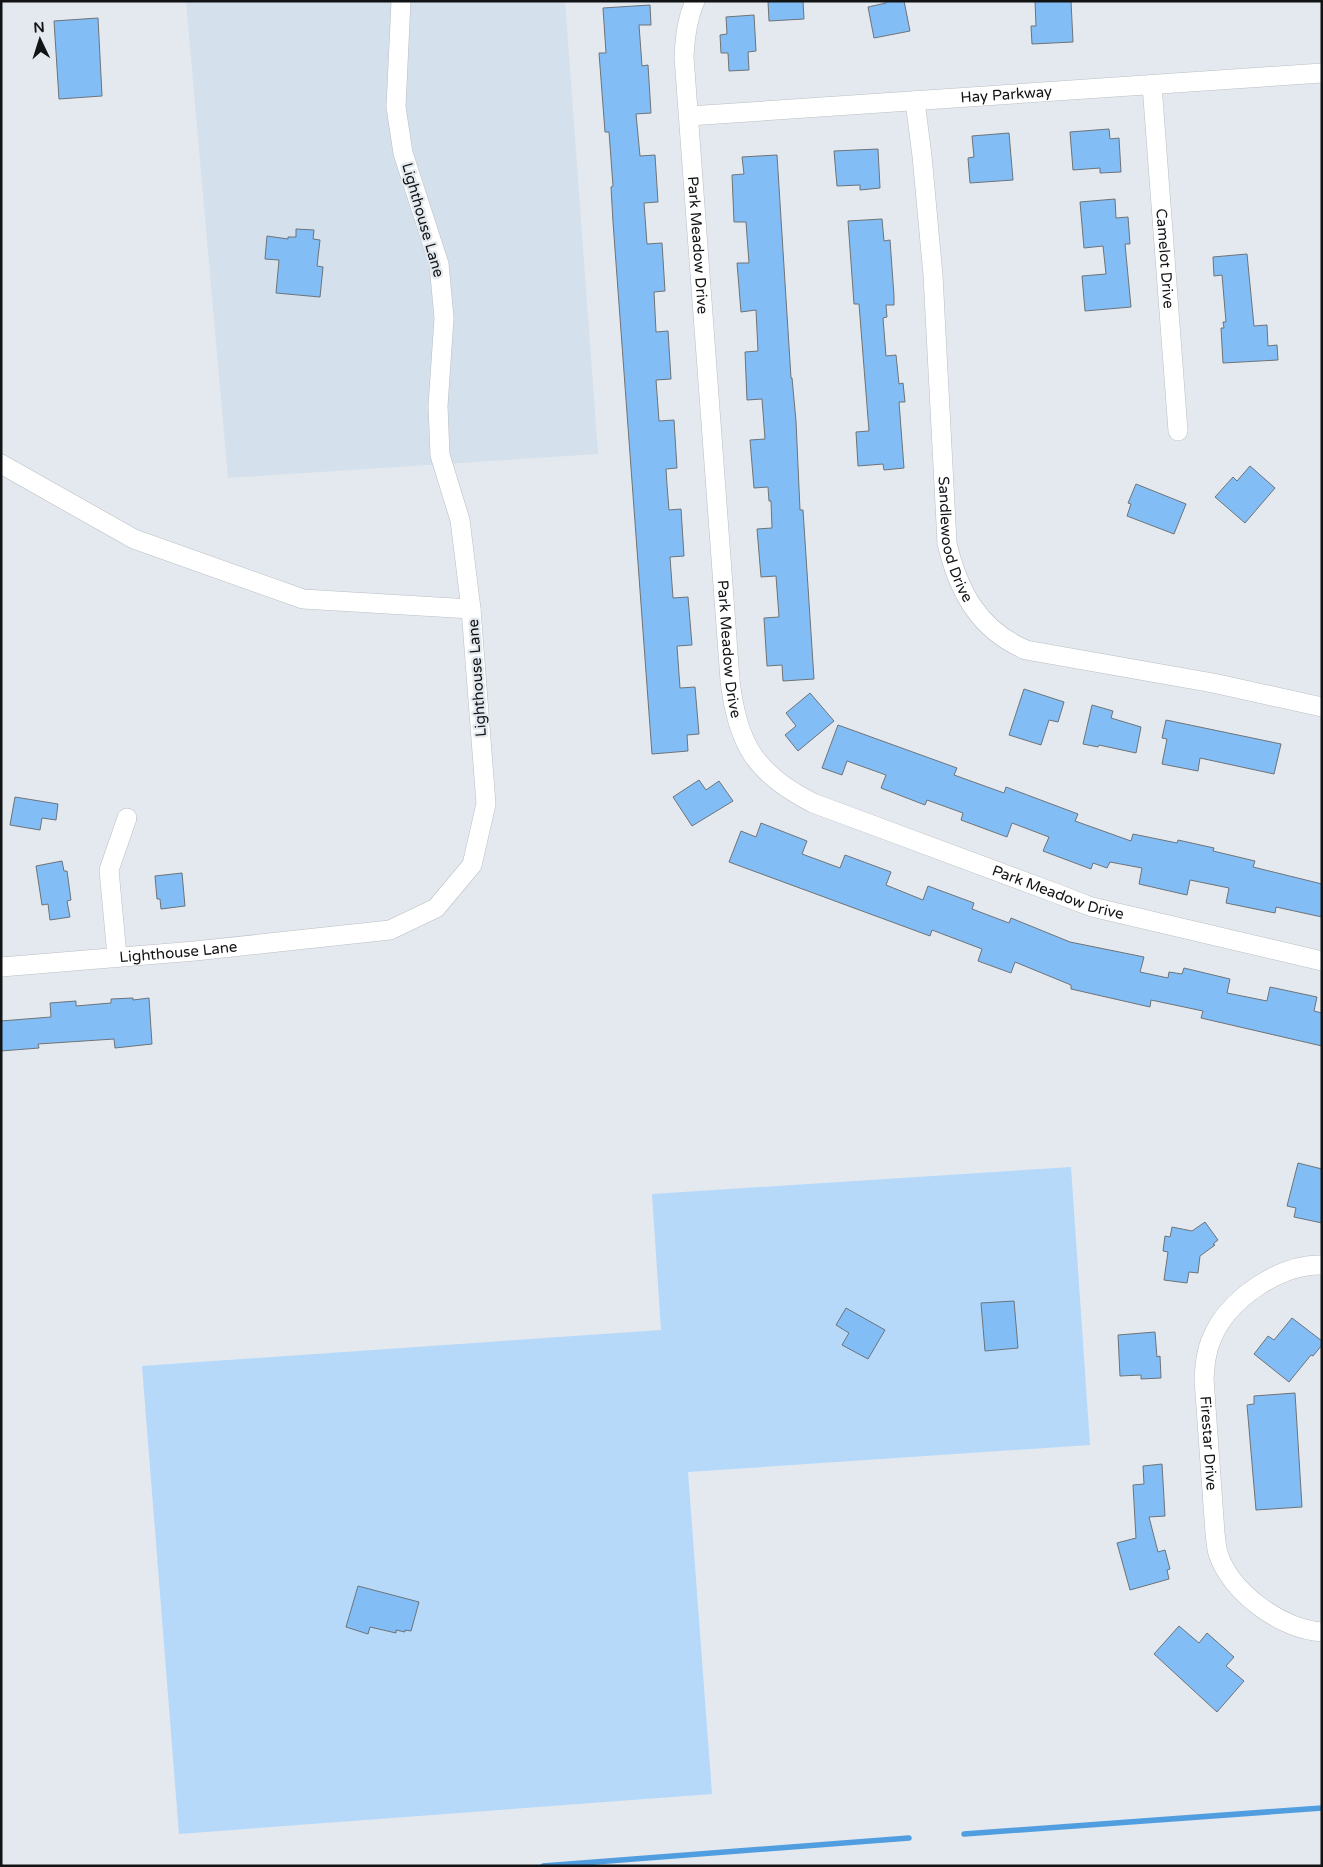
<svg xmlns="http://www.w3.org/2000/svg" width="1323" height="1867" font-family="'Varela Round',sans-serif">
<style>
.built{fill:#d4e0eb}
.green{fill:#b6d9fa}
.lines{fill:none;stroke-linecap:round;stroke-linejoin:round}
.stream{stroke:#509de0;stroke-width:5.5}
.building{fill:#82bef5;stroke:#6e7378}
.minor-casing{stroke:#b9bfc4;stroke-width:20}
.minor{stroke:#fff;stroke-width:19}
.labels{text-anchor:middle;stroke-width:4.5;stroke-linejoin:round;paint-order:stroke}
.street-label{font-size:15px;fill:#111315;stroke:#e3e9ee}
</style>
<rect width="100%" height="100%" fill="#e3e9ee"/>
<path class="built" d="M186,1H565L598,454L228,478Z"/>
<path class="green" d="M1071,1167L1090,1445L688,1472L712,1794L179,1834L142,1366L661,1330L652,1194Z"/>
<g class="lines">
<g class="stream">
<path d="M964,1834L1322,1808"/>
<path d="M543,1866L909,1838"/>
</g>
</g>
<g class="building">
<path d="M768,1H803L804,19L769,21Z"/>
<path d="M885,1H904L910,31L874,38L868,7L886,3Z"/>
<path d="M1035,1H1071L1073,42L1032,44L1031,26H1036Z"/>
<path d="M650,5L651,25H639L642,66L648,65L651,113L636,114L640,156L655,155L658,202L644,203L647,244L662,243L665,291L654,292L656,332L668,331L671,379L656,380L659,421L674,420L677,468L666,469L667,485L669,510L681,509L684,556L670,557L673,598L688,597L692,645L677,646L680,688L695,687L699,734L687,735L688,751L652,754L613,222L611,187L613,186L609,132H605L599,53H606L603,8Z"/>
<path d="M754,15L756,51L748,52L749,70L729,71L728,53H721L720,35L727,34L726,17Z"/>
<path d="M98,18L102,96L59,99L54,21Z"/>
<path d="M1109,129L1110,139L1119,138L1121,172L1100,173V168L1073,170L1070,132Z"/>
<path d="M1009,133L1013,180L970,183L968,158L974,157L972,136Z"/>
<path d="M878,149L880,188L860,190V185L837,186L834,151Z"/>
<path d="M777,155L791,378H792L796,421L800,510H803L814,679L783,681L782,665L767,666L764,618L779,617L776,576L761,577L757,529L772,528L771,501H769L768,487L754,488L750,440L765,439L762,399L747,400L745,352L758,351L756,310L741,312L737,263H749L746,222H734L732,175L744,174L742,157Z"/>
<path d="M1115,199L1116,218L1128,217L1130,244H1125L1131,307L1085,311L1082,276L1106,274L1103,246L1084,248L1080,202Z"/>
<path d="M882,219L884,241L890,240L894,296V305H886L887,317L883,318L886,356L896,355L899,384L903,383L905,402H899L904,468L884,470L883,464L858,466L856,432L869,431L859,304H854L848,221Z"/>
<path d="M296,229L314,230L313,239L320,240L317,266L323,267L320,297L276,293L279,260L265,259L267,236L288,239V237H296Z"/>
<path d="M1247,254L1254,326L1267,325L1268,346L1277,345L1278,360L1223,363L1221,328H1224L1223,322H1226L1222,275L1214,276L1213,257Z"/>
<path d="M1250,466L1275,488L1245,523L1215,497L1233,477L1237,481Z"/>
<path d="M1136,484L1186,504L1174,534L1127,516L1131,504L1128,503Z"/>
<path d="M1024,689L1064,702L1058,722L1049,720L1041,745L1009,735Z"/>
<path d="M810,693L834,721L798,751L785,735L796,726L786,713Z"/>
<path d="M1092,705L1113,711L1111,718L1141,727L1136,753L1099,745L1098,747L1083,744Z"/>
<path d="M1166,720L1281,744L1274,774L1200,758L1198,771L1162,764L1167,739L1162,738Z"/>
<path d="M838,725L957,768L954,775L1004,793L1006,787L1078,814L1075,821L1131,841L1133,834L1177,843L1178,840L1214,848L1213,851L1255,861L1253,867L1322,884V917L1276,907L1275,913L1226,903L1229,888L1190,880L1187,895L1139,884L1142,868L1110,862L1107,868L1093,863L1091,869L1043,851L1049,837L1012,823L1007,837L961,820L963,813L927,800L925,805L881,788L886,775L847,761L842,775L822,768Z"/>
<path d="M699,780L706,790L719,781L733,801L692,826L673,797Z"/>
<path d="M15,797L58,804L56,820L42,818L40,830L10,825Z"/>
<path d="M761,823L807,841L802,854L840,868L845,855L891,872L886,885L923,900L928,886L974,903L972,909L1009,923L1011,918L1070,942L1144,957L1140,972L1168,978L1169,972L1182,974L1184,968L1230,979L1227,993L1267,1001L1270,987L1317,997L1314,1011L1322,1013V1046L1201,1018L1203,1011L1151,1000L1150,1007L1071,989V985L1015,962L1011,973L978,961L982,949L932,930L930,936L729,862L741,831L756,837Z"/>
<path d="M62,861L64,871H67L71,900L67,901L70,917L50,920L48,904L42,905L36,866Z"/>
<path d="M182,873L185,906L161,909L160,899H157L155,876Z"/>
<path d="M133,998V1000L149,998L152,1044L115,1048L114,1039L38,1044L39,1048L1,1051V1021L51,1017L50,1003L76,1001V1006L111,1003V999Z"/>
<path d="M1298,1163L1322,1169V1223L1294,1217L1296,1208L1287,1206Z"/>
<path d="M1205,1222L1218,1240L1213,1244L1215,1245L1200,1256L1198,1273L1189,1272L1187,1283L1164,1280L1168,1252L1163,1251L1165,1236L1170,1237L1172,1227L1192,1231Z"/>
<path d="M1014,1301L1018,1348L985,1351L981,1303Z"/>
<path d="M846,1308L885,1330L868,1359L842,1345L849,1333L836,1325Z"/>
<path d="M1292,1318L1322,1341V1345L1313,1356L1311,1355L1289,1382L1254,1354L1268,1336L1274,1340Z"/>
<path d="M1155,1332L1157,1357L1160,1356L1161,1378L1141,1379V1375L1120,1376L1118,1335Z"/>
<path d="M1295,1393L1302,1507L1256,1510L1247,1405L1254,1404V1396Z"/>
<path d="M1162,1464L1165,1516L1149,1517L1158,1552L1165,1550L1170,1569L1167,1570L1169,1579L1130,1590L1117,1543L1136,1538L1133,1485L1144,1484L1143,1466Z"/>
<path d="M358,1586L419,1602L411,1631L405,1630V1632L396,1630V1633L370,1627L368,1634L346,1627Z"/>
<path d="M1179,1626L1199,1643L1207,1633L1234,1657L1226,1666L1244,1681L1217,1712L1154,1654Z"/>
</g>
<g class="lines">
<defs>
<g id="minor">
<path id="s1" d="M695,1C687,19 685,37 684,57L730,680C737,743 755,774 813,803L1058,894L1092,907L1322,961"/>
<path id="s2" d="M1152,85L1178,431"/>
<path id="s3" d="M915,101L922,156L933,275L947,543C958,591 979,630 1026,650L1213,683L1322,707"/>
<path id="s4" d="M689,116L1322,73"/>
<path d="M1,464L134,539L303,599L471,609"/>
<path d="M117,956L109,870L127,818"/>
<path id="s5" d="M1,967L195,951L390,930L436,908L472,865L486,804L471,609L460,520L440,455L438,406L444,318L439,264L403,153L396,107L401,1"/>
<path id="s6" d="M1322,1265C1280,1264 1228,1299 1212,1338C1206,1351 1205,1365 1204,1379L1215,1533C1216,1540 1216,1547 1218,1553C1230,1592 1282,1630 1322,1632"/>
</g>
</defs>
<use href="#minor" class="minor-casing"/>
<use href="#minor" class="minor"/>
</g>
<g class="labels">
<g class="street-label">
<text dy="5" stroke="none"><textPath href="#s4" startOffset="318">Hay Parkway</textPath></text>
<text transform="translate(423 220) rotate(74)" y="5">Lighthouse Lane</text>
<text dy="5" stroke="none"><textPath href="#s1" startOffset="246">Park Meadow Drive</textPath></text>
<text dy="5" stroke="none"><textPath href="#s2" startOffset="174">Camelot Drive</textPath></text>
<text dy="5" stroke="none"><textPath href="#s3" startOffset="441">Sandlewood Drive</textPath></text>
<text dy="5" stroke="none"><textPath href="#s1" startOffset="651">Park Meadow Drive</textPath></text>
<text transform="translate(477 678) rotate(-94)" y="5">Lighthouse Lane</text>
<text dy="5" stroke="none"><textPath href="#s1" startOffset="1100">Park Meadow Drive</textPath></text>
<text dy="5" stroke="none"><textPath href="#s5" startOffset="178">Lighthouse Lane</textPath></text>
<text dy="5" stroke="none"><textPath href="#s6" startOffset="245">Firestar Drive</textPath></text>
</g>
</g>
<rect width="1323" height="1867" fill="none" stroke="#111315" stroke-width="5"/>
<g transform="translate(40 40) rotate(356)" stroke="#e3e9ee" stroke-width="4" paint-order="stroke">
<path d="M0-4L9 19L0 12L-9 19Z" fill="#111315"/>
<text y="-8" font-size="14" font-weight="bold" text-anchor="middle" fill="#111315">N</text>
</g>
</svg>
